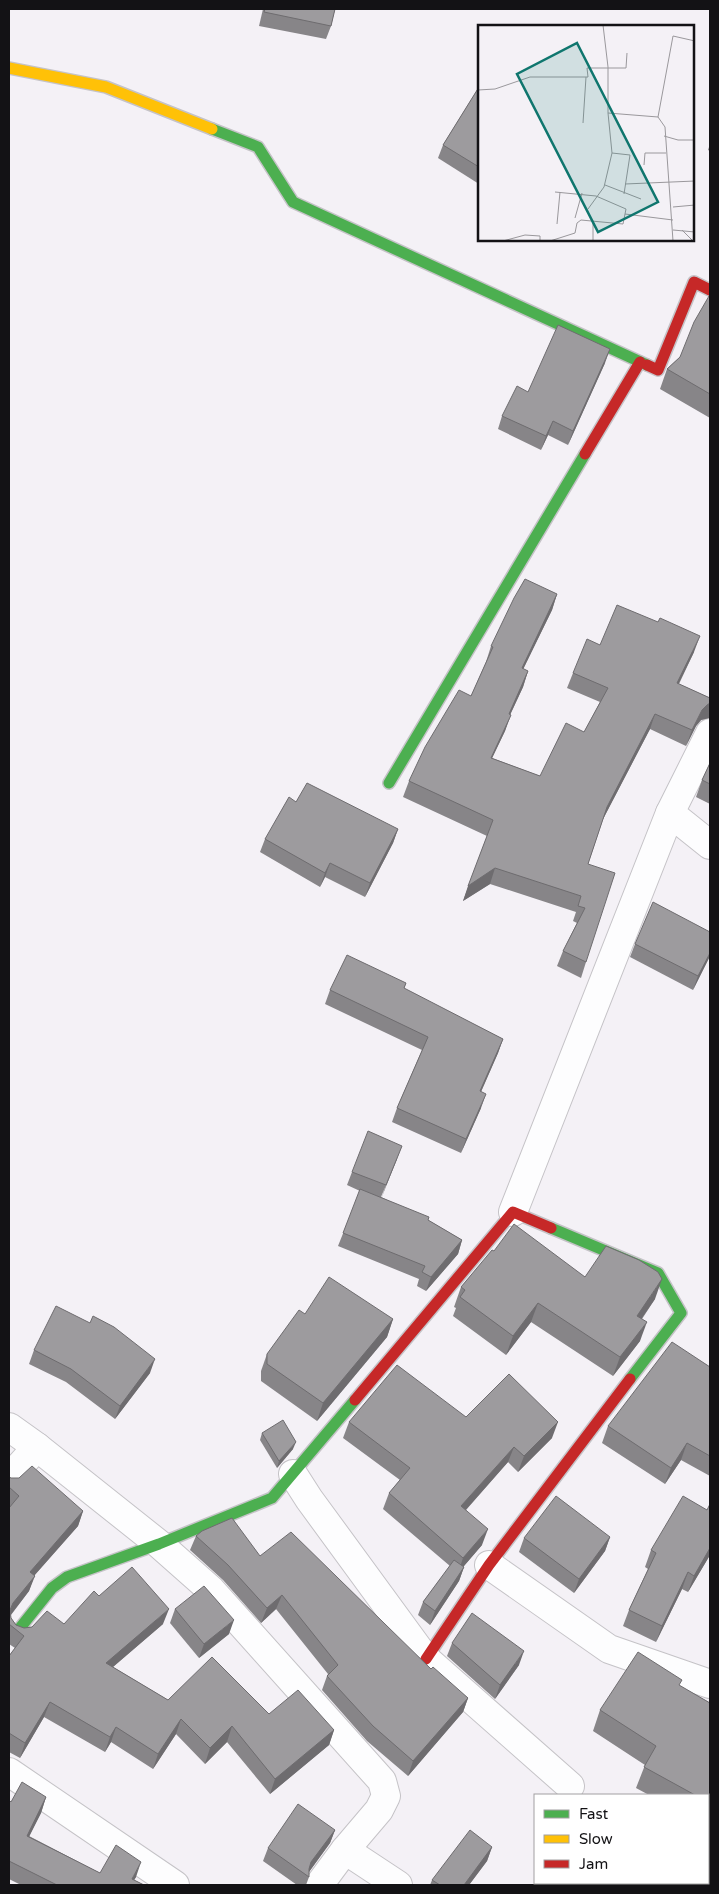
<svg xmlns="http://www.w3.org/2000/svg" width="719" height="1894" font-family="'Varela Round',sans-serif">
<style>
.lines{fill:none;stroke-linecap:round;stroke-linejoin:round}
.street-casing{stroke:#c5c3c7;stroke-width:30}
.fast-casing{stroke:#c5c3c7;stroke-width:14}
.slow-casing{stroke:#c5c3c7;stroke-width:14}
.jam-casing{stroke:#c5c3c7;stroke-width:14}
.street{stroke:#fdfdfe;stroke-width:28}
.fast{stroke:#4caf50;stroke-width:11}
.slow{stroke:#ffc107;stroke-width:11}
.jam{stroke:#c62828;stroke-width:11}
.wall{fill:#878588}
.shaded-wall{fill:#6e6c6f}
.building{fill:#9d9b9e;stroke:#6e6c6f}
.inset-road{fill:none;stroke:#9a989c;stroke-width:1}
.view{fill:#0f766e;fill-opacity:0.15;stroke:#0f766e;stroke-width:2.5}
.inset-edge{fill:none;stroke:#131215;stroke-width:2.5}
</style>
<rect width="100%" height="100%" fill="#f4f1f6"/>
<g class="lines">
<defs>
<g id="street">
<path d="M710,733L670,813L710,845"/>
<path d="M513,1212L670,813"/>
<path d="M9,1427L37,1447L159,1544L211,1590L382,1781L386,1796L379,1810L345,1850L319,1885"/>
<path d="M293,1474L309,1499L426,1659L570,1786"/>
<path d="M9,1478L37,1447"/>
<path d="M489,1565L609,1649L710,1684"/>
<path d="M9,1772L175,1885"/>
<path d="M345,1850L398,1885"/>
</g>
<g id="fast">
<path d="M212,129L258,147L293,202L647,365"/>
<path d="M389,783L585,454"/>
<path d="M551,1228L658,1273L681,1313L630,1379"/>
<path d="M20,1628L52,1588L67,1577L159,1544L272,1498L355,1400"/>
</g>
<path id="slow" d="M9,68L106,87L212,129"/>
<g id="jam">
<path d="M647,365L658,370L694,282L710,290"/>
<path d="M585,454L640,362"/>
<path d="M355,1400L513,1212L551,1228"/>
<path d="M426,1659L489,1565L630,1379"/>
</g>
</defs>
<use href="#street" class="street-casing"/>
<use href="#fast" class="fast-casing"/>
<use href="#slow" class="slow-casing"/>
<use href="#jam" class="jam-casing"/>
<use href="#street" class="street"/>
<use href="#fast" class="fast"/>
<use href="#slow" class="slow"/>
<use href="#jam" class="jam"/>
</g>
<g class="wall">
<path d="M263,9H335L331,26L326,39L259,26Z"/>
<path d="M479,87V184L438,158L443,145Z"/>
<path d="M710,144V151L708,150Z"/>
<path d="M710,297V418L660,389L667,369L680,357Z"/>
<path d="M605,363L568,445L548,435L541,450L498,429L502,416L528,392Z"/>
<path d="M557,594L552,610L523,669L528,671L523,687L510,715L505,731L492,758L540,776L584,732L600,702L567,688L573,673L600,645L694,652L679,684L710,698V718H709L701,720L696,726L686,746L650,729L603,819L588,864L586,962L581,978L557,966L563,951L577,923L573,921L576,912L490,884L463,901L487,836L403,797L409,781L471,696L486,662L491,646Z"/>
<path d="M710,763V804L696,797L702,780Z"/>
<path d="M296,802L398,829L393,843L365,897L325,877L320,887L260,852L265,839Z"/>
<path d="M635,944L710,956L693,990L630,957Z"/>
<path d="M406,983L404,989L503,1039L498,1053L481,1092V1108L461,1153L392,1122L397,1108L422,1050L325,1004L330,990Z"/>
<path d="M397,1159L381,1197L428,1220L462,1240L458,1254L426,1291L417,1286L419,1279L338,1246L360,1191L347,1185L352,1172Z"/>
<path d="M494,1251L585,1277L655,1299L642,1319L640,1341L613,1376L531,1322L506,1355L453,1316L456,1308L454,1307L461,1287Z"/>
<path d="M305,1314L393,1319L387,1337L317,1421L261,1381V1371L267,1354Z"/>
<path d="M34,1350L150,1373L115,1419L66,1382L29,1364Z"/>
<path d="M710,1367V1476L681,1460L665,1484L602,1443L608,1426Z"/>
<path d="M466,1417L552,1438L518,1472L508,1462L466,1510L482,1545L463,1567H464L459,1581L430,1625L418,1615L423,1602L450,1566L383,1509L389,1493L400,1480L343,1438L349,1422Z"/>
<path d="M262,1433L293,1449L277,1468L260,1440Z"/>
<path d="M9,1477L83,1511L78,1526L34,1576L29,1591L11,1615V1618L16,1625L24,1628L64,1624L99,1596L163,1624L113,1667L168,1700L269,1714L334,1730L329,1745L270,1794L227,1742L205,1764L176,1734L153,1769L111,1742L105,1752L44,1717L20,1758L9,1752V1656L15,1648L9,1644Z"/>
<path d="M707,1510L710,1555L688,1592L682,1589L656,1642L623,1626L629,1610L648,1569L645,1567L651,1550Z"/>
<path d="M196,1536L260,1556L431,1669L468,1698L463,1712L408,1776L367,1741L322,1690L327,1676L328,1674L276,1609L261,1623L223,1580L190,1550Z"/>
<path d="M610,1537L605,1551L574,1593L519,1552L524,1538Z"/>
<path d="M175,1609L229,1634L199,1658L170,1623Z"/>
<path d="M452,1643L519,1665L495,1699L447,1656Z"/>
<path d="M680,1686L710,1703V1830L708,1828V1795H649L636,1788L645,1765L593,1731L600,1710Z"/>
<path d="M46,1797L41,1813L29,1836L100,1873L136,1877L134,1880L144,1885H21L9,1879V1800L11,1802Z"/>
<path d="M335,1830L330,1843L309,1872V1877L306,1885H297L263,1861L268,1848Z"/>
<path d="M492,1847L487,1861L469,1885H430L432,1880Z"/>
<path d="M543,1883H655L659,1885H535H542Z"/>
</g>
<g class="shaded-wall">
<path d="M610,349L605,363L568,445L573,431Z"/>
<path d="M553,421L548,435L541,450L546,436Z"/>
<path d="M557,594L552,610L516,684L522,668Z"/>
<path d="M700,636L694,652L671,699L677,683Z"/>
<path d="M528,671L523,687L503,730L509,714Z"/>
<path d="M710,703V713L709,718L701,720L696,726L686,746L692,730L702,710L707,705Z"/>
<path d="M655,714L650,729L601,823L607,807Z"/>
<path d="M511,715L505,731L485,773L491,758Z"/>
<path d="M398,829L393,843L365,897L370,883Z"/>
<path d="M330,863L325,877L320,887L325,873Z"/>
<path d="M495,868L490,884L463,901L468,886Z"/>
<path d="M710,953V956L693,990L698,976Z"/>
<path d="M503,1039L498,1053L475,1105L480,1091Z"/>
<path d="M486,1094L481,1108L461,1153L466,1139Z"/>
<path d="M402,1146L397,1159L381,1199L386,1185Z"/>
<path d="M462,1240L458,1254L426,1291L431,1277Z"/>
<path d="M662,1279L655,1299L630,1335L637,1316Z"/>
<path d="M538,1303L531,1322L506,1355L513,1336Z"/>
<path d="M393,1319L387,1337L317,1421L323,1403Z"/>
<path d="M647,1322L640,1341L613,1376L620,1357Z"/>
<path d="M155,1359L150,1373L115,1419L120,1406Z"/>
<path d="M558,1422L552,1438L518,1472L524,1456Z"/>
<path d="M296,1442L293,1449L277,1468L279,1461Z"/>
<path d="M687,1443L681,1460L665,1484L671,1468Z"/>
<path d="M514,1447L508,1462L455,1522L461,1506Z"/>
<path d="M83,1511L78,1526L24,1587L30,1572Z"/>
<path d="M488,1529L482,1545L458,1573L463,1558Z"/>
<path d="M610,1537L605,1551L574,1593L579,1579Z"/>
<path d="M710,1548V1555L688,1592L694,1576Z"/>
<path d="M464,1567L459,1581L430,1625L435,1611Z"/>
<path d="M688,1572L682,1589L656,1642L662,1626Z"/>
<path d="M35,1576L29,1591L9,1617V1614L13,1603Z"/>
<path d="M282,1595L276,1609L261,1623L267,1608Z"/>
<path d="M169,1609L163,1624L100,1678L106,1663Z"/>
<path d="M234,1620L229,1634L199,1658L204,1644Z"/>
<path d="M524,1651L519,1665L495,1699L500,1685Z"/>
<path d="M468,1698L463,1712L408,1776L413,1761Z"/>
<path d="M50,1702L44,1717L20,1758L25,1743Z"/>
<path d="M181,1719L176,1734L153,1769L158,1754Z"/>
<path d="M232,1726L227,1742L205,1764L210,1748Z"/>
<path d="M116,1727L111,1742L105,1752L110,1737Z"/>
<path d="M334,1730L329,1745L270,1794L275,1779Z"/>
<path d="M46,1797L41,1813L22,1851L27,1836Z"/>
<path d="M335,1830L330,1843L306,1876L311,1862Z"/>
<path d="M492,1847L487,1861L469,1885H464Z"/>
<path d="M141,1862L136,1877L131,1885L132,1879Z"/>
</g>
<g class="building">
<path d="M265,9H335L331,26L264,12Z"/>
<path d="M479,87V167L443,145Z"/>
<path d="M709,296L710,297V394L667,369L680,357L694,322Z"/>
<path d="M558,325L610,349L573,431L553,421L546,436L502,416L517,386L528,392Z"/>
<path d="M525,579L557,594L522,668L528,671L509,714L511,715L491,758L540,776L566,723L584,732L608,688L573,673L587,639L600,645L617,605L658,622L660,618L700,636L677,683L710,698V703L707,705L702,710L692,730L655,714L607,807L588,864L615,873L586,962L563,951L585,908L578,906L581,896L495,868L468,886L493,820L409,781L425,747L459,690L471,696L493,647L491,646L514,598Z"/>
<path d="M710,763V784L702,780Z"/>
<path d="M307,783L398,829L370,883L330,863L325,873L265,839L289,797L296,802Z"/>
<path d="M653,902L710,932V953L698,976L635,944Z"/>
<path d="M347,955L406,983L404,988L503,1039L480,1091L486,1094L466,1139L397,1108L428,1037L330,990Z"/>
<path d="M368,1131L402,1146L386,1185L352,1172Z"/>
<path d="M360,1189L429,1217L428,1220L462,1240L431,1277L422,1272L425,1266L343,1233Z"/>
<path d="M514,1224L585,1277L606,1246L639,1260L658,1272L662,1279L637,1316L647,1322L620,1357L538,1303L513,1336L460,1297L465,1290L461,1287L492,1250L494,1251Z"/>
<path d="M329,1277L393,1319L323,1403L267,1364V1354L299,1310L305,1314Z"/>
<path d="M56,1306L90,1323L93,1316L114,1327L155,1359L120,1406L71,1369L34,1350Z"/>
<path d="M672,1342L710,1367V1456L687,1443L671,1468L608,1426Z"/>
<path d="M397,1365L466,1417L509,1374L558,1422L524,1456L514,1447L461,1506L488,1529L463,1558L389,1493L410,1468L349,1422Z"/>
<path d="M283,1420L296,1442L279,1461L262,1433Z"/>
<path d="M32,1466L83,1511L30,1572L35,1576L13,1603L10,1610L11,1618L16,1625L24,1628L32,1627L47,1611L64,1624L94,1591L99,1596L132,1567L169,1609L106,1663L168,1700L212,1657L269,1714L298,1690L334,1730L275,1779L232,1726L210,1748L181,1719L158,1754L116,1727L110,1737L50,1702L25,1743L9,1733V1656L24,1636L9,1624V1508L19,1496L9,1487V1477L11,1478H19Z"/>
<path d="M556,1496L610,1537L579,1579L524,1538Z"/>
<path d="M683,1496L707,1510L710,1504V1548L694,1576L688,1572L662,1626L629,1610L656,1553L651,1550Z"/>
<path d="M232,1518L260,1556L291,1532L431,1669L433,1667L468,1698L413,1761L373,1726L327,1676L338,1665L282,1595L267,1608L228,1565L196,1536L202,1531Z"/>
<path d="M454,1560L464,1567L435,1611L423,1602Z"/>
<path d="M204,1586L234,1620L204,1644L175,1609Z"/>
<path d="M472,1613L524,1651L500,1685L452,1643Z"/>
<path d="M638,1652L682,1680L679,1685L710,1703V1804L708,1802V1795H695L644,1767L656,1746L600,1710Z"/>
<path d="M22,1782L46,1797L27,1836L100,1873L116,1845L141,1862L132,1879L144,1885H57L9,1861V1800L11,1802Z"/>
<path d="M298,1804L335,1830L311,1862L309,1869V1877L268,1848Z"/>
<path d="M470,1830L492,1847L464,1885H440L432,1880Z"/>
<path d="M536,1883H539L542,1885H535Z"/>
<path d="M559,1883H655L659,1885H562Z"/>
</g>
<g transform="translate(478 25)">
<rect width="216" height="216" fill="#f4f1f6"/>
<path class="inset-road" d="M125,0L130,42V88L180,92L187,102L195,216M0,65L17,64L52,52H110L109,43H148L149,28M130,88L134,128M180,92L195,11L217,16M105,98L108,52M186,111L200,115H217M166,140L167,128H188M147,159L217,156M127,160L163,174M195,182L217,180M110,184L126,162L134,128L152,130L146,169M147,189L195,195M97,193L104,168M115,197V216M79,199L82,167M195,205L217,207M204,205L215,216M25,216L47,210L62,211V216M72,216L97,208L99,198L103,195L145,199L148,184L118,171L77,167"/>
<path class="view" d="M99,18L180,177L120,207L39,49Z"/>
<rect width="216" height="216" class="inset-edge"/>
</g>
<rect width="719" height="1894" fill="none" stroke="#131215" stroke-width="20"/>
<rect x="534" y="1794" width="175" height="90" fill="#ffffff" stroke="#a1a0a1"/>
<rect x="544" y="1810" width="25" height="8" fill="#4caf50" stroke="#a1a0a1"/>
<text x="579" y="1819" font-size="15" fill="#131215">Fast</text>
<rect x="544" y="1835" width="25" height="8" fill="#ffc107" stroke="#a1a0a1"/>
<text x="579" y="1844" font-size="15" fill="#131215">Slow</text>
<rect x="544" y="1860" width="25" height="8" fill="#c62828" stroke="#a1a0a1"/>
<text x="579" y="1869" font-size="15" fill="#131215">Jam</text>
</svg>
